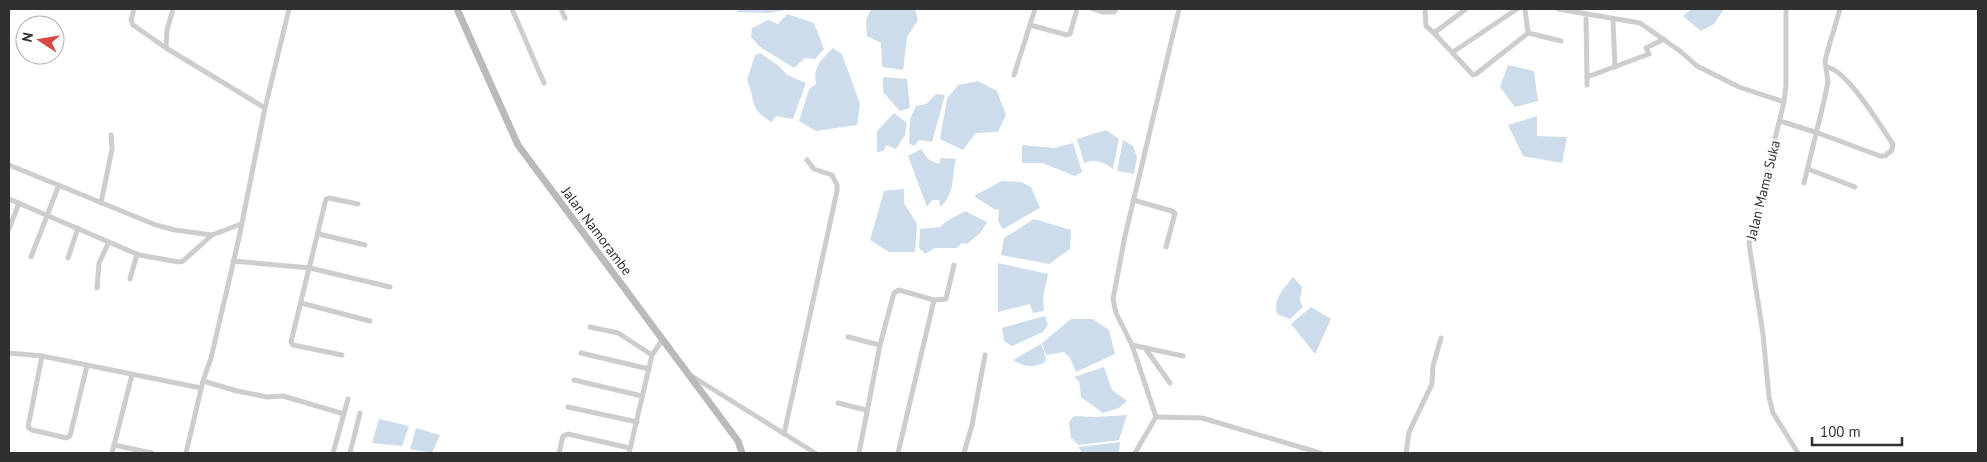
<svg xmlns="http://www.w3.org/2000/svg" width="1987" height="462" font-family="'PT Sans',sans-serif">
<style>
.water{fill:#cddcea}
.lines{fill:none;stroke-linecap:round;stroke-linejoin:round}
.street{stroke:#cdcdcd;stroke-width:5}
.secondary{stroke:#bababa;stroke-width:7}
.labels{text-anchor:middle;stroke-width:5;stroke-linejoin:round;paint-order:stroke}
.street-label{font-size:14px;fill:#303030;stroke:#fff}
</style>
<rect width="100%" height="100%" fill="#fff"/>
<g class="water">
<path d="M738,9H790L768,13L738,12Z"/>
<path d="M871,9H915L918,20L907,37L903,70L882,67L881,43L867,36L866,20Z"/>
<path d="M1691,9H1724L1714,24L1701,31L1683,16Z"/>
<path d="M787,14L814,23L824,49L815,59L805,58L794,68L759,46L751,37L752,28L768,20L778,24Z"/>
<path d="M833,48L842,54L860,104L857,125L816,131L799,121L809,89L816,84C813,66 821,60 833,48Z"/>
<path d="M760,53L779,66L787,75L806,83L793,119L776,116L772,122C748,109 756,100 747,80L755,55Z"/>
<path d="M1508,65L1534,71L1538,101L1515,107L1500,87Z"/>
<path d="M883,77L907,79L910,108L900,111L883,92Z"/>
<path d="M978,81L997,91L1006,115L998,132L976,133L963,150L940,139L947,99L958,85Z"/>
<path d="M936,94L945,95L932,142L919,140L914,146L909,143L910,119L916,106L926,104Z"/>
<path d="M894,113L907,123L905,135L896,149L886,145L884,151L877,152V131Z"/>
<path d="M1537,116V136L1567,137L1562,163L1523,156L1508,125Z"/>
<path d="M1106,130L1119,139L1113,169C1102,161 1096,159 1084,163L1077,139Z"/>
<path d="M1123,140L1133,146L1137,157L1134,174L1117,171Z"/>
<path d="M1073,143L1082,172L1075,176L1042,163H1022V145L1054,148Z"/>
<path d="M921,149L928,159L939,164L941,158L956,159C951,178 956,193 940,207L939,200H932L927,207L908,156Z"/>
<path d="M1002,181L1021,182L1031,187L1040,208L1003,229L998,221L999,210L994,209L974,196Z"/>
<path d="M904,189V203L917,224L915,252H889L870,240L884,191Z"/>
<path d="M965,211L987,222L981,232L967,244L962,243L957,248H935L925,254L919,248L920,229L940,227L947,221Z"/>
<path d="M1034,219L1071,230L1070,249L1049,264L1001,255L1004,238Z"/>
<path d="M998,263L1048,274L1043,298L1044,311L1033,313L1030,304L998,312Z"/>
<path d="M1293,277L1302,287L1300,301L1303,307L1290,319L1277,314C1273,299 1284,288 1293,277Z"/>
<path d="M1311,307L1331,319L1315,354L1291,324Z"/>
<path d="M1045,316L1048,325L1043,332L1012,346L1004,341L1002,328Z"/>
<path d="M1071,319H1093L1109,330L1115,354L1076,372L1070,358L1064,352L1046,355L1042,343Z"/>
<path d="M1041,344L1046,358L1044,363C1032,368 1024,367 1013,360Z"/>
<path d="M1104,367L1112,390L1127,401L1119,408L1103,413L1081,397L1079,381L1074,377Z"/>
<path d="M1127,415L1119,440L1079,445L1071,438L1069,422L1074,416L1095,417Z"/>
<path d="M379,419L409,426L402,446L372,443Z"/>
<path d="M416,428L440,435L432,453L410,449Z"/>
<path d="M1120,442L1119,453H1083L1078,447Z"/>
</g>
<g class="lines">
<g class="street">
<path d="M134,9L131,20L133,25L166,48L265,108"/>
<path d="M512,9L544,83"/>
<path d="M561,9L565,18"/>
<path d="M1093,9L1102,12H1114L1116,9"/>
<path d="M1425,9L1426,26L1434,33L1466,9"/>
<path d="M1558,9L1640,23L1680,51L1697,66L1739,87L1784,102"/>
<path d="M1786,9V84L1784,102L1749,244L1763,334L1769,397L1773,413L1798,453"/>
<path d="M1586,19L1587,77L1649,54L1646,48L1664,39"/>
<path d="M1613,22L1615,67"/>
<path d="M1030,25L1067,35L1070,34L1077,9"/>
<path d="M1434,33L1473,75L1476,74L1528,33L1525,9"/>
<path d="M1528,33L1561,41"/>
<path d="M166,48L167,30L173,9"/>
<path d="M1453,52L1517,9"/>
<path d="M1014,75L1035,9"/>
<path d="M1587,77V85"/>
<path d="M1780,121L1818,133L1880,156H1885L1892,150L1893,144C1881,127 1846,68 1826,67"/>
<path d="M9,165L156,225L175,230L212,235"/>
<path d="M1808,169L1855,187"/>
<path d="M1804,183L1824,101L1828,82L1825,61L1827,53L1840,9"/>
<path d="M9,199L139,255L179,262L183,261L212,235L241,224"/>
<path d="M1133,200L1172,211L1175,213L1166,247"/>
<path d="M101,203L112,149L111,135"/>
<path d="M9,229L19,203"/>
<path d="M319,234L365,245"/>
<path d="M31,257L59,185"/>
<path d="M68,258L78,228"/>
<path d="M233,261L310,268L390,287"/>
<path d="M130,279L137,254"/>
<path d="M97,288L99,263L109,242"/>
<path d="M301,303L370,321"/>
<path d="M590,327L618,333L652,355"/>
<path d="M848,337L880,345"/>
<path d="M1132,345L1183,356"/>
<path d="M1145,348L1170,383"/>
<path d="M9,353L42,356L201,388"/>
<path d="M581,353L649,369"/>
<path d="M342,355L293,345L291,342L326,199L329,198L358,204"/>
<path d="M42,356L28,427L32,430L67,438L70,436L87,366"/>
<path d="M690,375L815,453"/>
<path d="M574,380L642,396"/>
<path d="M203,381L237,391L267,397L283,396L344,414"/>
<path d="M838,403L866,410"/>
<path d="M568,407L637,422"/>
<path d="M1156,417L1202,418L1320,453"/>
<path d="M784,434L837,191V185L832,175L814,169L807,160"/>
<path d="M114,445L152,453"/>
<path d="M112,453L132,375"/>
<path d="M186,453L203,381L211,358L239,238L265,108L289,9"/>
<path d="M333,453L348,399"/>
<path d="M350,453L360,413"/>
<path d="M559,453L563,436L568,434L630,448"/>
<path d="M629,453L652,355L663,339"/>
<path d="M859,453L880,345L894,293L899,290L934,300L946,299L954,265"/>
<path d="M898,453L934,300"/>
<path d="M964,453L972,425L985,355"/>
<path d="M1135,453L1156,417L1132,345L1116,313L1113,299L1125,236L1179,9"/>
<path d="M1406,453L1409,432L1432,384L1433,366L1441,338"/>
</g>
<path class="secondary" d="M457,9L518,145L738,441L742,453"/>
</g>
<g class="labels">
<g class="street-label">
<text transform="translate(1763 190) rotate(-76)" y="5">Jalan Mama Suka</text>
<text transform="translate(597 231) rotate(53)" y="5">Jalan Namorambe</text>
</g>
</g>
<rect width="1987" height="462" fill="none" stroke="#303030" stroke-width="20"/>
<g transform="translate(40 40) rotate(282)"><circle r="24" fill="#ffffff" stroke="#acacac"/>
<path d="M0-4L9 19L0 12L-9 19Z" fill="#d94740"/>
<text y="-8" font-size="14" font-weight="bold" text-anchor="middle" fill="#303030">N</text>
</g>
<path d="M1812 437v8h90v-8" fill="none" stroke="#303030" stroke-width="2.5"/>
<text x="1820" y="437" font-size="15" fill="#303030" stroke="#ffffff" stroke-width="4" paint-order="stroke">100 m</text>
</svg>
